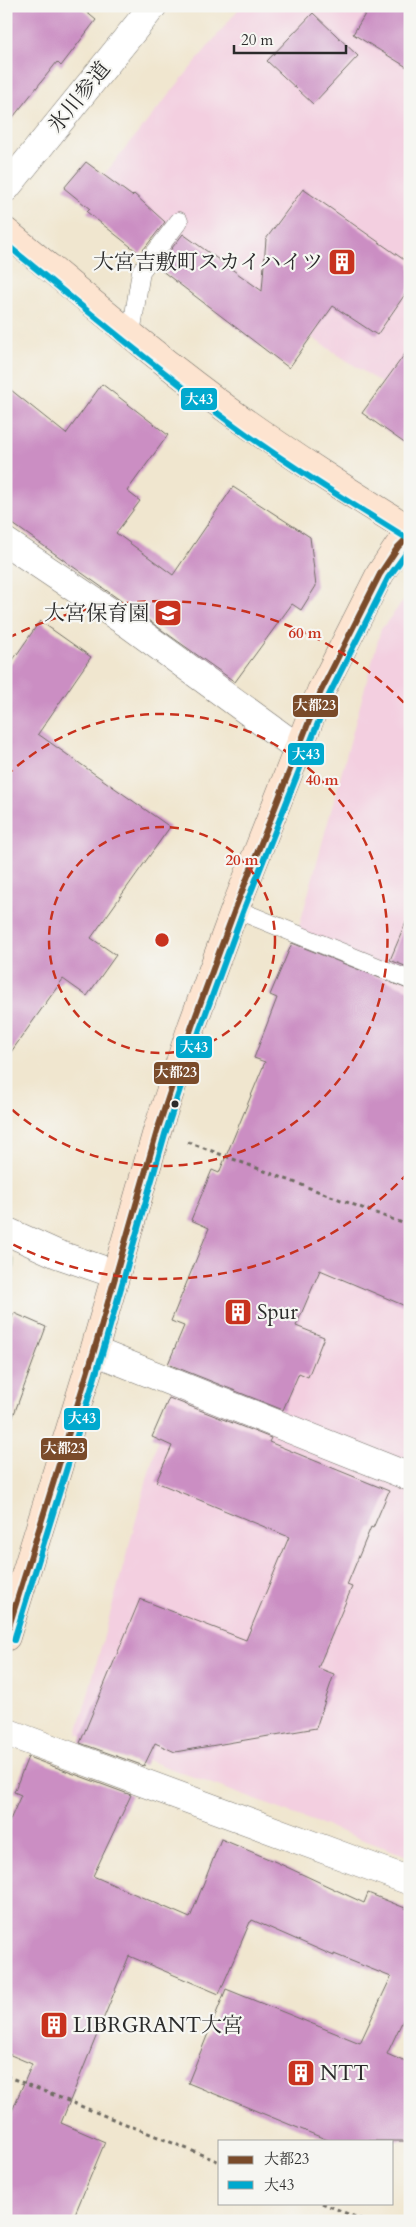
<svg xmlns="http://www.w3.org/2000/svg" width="416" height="2227" font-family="Cardo,'Noto Serif JP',serif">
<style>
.built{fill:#f3cfe0}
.green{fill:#9dcc7a;stroke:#647c52}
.building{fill:#cb8ec3}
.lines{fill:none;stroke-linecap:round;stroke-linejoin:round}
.lane-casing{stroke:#706c64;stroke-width:19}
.street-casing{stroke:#706c64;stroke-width:29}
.secondary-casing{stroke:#706c64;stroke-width:29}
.path{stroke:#706c64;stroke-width:3;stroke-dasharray:4 4;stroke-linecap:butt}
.lane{stroke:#fff;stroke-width:18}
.street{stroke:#fff;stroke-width:28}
.secondary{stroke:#fde4d0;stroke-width:28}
.bus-1-casing{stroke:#f6f6f2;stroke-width:10}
.bus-2-casing{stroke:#f6f6f2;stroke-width:10}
.bus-1{stroke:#7a4b2a;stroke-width:6}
.bus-2{stroke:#00a9ce;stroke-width:6}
.ring{fill:none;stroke:#c8321e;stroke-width:2.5;stroke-dasharray:9 6}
.bus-dot{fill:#2b2b2b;stroke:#f6f6f2;stroke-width:2}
.labels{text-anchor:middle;stroke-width:4.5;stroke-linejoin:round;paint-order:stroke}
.street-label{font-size:21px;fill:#2b2b2b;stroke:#f6f6f2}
.poi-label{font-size:21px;fill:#2b2b2b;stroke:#f6f6f2;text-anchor:start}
.centre{fill:#c8321e;stroke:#f6f6f2;stroke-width:2.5}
.ring-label{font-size:15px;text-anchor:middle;font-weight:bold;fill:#c8321e;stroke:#f6f6f2;stroke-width:4.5;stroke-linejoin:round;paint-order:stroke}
.line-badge{stroke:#f6f6f2;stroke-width:2}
.badge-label{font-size:14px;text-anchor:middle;font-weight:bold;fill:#fff}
</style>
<rect width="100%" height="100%" fill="#f6f6f2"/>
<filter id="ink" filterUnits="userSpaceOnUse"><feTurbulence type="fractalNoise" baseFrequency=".02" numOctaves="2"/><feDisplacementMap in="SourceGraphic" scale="10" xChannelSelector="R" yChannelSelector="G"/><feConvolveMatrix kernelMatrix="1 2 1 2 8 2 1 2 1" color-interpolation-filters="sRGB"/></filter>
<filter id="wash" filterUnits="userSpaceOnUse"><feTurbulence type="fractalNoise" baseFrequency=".0096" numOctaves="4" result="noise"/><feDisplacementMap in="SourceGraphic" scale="20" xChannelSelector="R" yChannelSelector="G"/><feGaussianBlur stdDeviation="1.12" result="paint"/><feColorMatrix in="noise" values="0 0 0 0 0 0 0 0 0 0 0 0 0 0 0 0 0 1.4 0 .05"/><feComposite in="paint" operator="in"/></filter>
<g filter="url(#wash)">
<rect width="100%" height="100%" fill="#f0e6cf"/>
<g class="built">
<path d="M241,6H410V402L90,192Z"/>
<path d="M410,593V1857L77,1734L381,629Z"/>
</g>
<path class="green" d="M6,1252L14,1259L11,1303L6,1315Z"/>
<g id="blocks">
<g class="building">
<path d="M6,6H79L96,20L61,66L57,62L6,126Z"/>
<path d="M370,6H410V69L353,34Z"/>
<path d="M313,13L358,56L313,104L267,61Z"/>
<path d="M86,162L132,196L134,194L165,222L140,254L87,212L90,209L64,188Z"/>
<path d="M303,189L410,264V287L377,335L333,306L289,368L157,267L183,234L262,291L266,239Z"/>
<path d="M410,347V447L362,413Z"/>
<path d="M102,384L168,435L127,491L140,501L116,533L173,575L233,487L310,537L316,586L301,610L292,604L235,682L6,519V386L66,434Z"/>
<path d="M40,621L91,657L38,734L170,827L91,938L116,955L87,996L63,979L6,1059V670Z"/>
<path d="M410,913V968L390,960Z"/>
<path d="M292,943L410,990V1308L320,1270L296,1326L324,1337L308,1377L299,1373L283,1410L168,1364L184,1326L171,1321L209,1228L191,1220L212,1170L219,1173L265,1062L254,1058L277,998L270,995Z"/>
<path d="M14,1313L46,1327L10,1425L6,1424V1332Z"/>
<path d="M169,1398L271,1438L269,1442L389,1491L373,1528L371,1527L347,1585L352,1587L318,1668L334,1674L316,1728L175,1752L155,1743L144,1766L80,1743L140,1599L246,1640L289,1537L156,1482L172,1446L152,1437Z"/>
<path d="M28,1757L131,1795L93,1876L190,1918L221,1839L276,1862L364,1903L368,1893L410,1910V2005L387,2054L410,2064V2141H330L188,2083L226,1989L360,2043L391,1977L334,1954V1956L252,1920L251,1922H250L219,1994L129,1956L61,2123L105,2142L72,2221H6V2125L32,2064L6,2053V1829L21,1795L14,1792Z"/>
</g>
</g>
</g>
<g filter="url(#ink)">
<use href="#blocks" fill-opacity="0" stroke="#706c64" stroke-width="1"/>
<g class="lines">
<defs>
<g id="lane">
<path d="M131,334L141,271L179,221"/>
<path d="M235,909L410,980"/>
</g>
<g id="street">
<path d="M6,188L153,6"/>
<path d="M6,542L131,626L298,748"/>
<path d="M6,1231L57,1254L115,1274"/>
<path d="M94,1351L410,1477"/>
<path d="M6,1732L410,1881"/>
</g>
<g id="secondary">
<path d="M6,232C82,294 156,358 235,415C292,456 351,493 410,530"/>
<path d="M6,1637L94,1351L157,1131L192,1026L235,909L321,691L380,574L398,547L410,535"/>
</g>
</defs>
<use href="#lane" class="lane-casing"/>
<use href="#street" class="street-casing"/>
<use href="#secondary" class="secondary-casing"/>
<g class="path">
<path d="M188,1142L410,1226"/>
<path d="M6,2076L220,2162"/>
<path d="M322,2203L365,2221"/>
</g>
<use href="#lane" class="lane"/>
<use href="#street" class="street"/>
<use href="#secondary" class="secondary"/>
<defs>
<path id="bus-1" d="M6,1636L94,1351L157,1131L192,1026L235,909L321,691L380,574L398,547L410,535"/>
<g id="bus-2">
<path d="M6,244C79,304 152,365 228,421C285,463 346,500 405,537"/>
<path d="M14,1640L102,1354L165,1134L200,1029L243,912L329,695L388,578L410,548"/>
</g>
</defs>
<use href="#bus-1" class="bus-1-casing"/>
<use href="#bus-2" class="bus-2-casing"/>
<use href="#bus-1" class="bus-1"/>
<use href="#bus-2" class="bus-2"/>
</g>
</g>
<g class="ring">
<circle cx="162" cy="940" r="113"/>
<path d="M6 776A226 226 0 1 1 6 1104"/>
<path d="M408 1173A339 339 0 0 1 8 1242M8 638A339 339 0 0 1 408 707"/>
</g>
<defs>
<symbol id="building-square" viewBox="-11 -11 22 22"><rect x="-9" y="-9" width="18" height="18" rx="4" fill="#c8321e" stroke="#f6f6f2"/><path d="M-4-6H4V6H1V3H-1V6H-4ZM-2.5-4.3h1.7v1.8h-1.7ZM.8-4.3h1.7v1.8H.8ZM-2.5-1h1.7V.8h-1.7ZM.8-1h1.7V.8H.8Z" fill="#fff"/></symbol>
<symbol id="school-square" viewBox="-11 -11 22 22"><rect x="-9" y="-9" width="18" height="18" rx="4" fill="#c8321e" stroke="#f6f6f2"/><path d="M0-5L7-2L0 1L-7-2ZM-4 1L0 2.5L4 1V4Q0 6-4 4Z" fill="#fff"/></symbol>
</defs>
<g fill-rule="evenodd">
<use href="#building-square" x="326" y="246" width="32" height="32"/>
<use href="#school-square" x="152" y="597" width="32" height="32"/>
<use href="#building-square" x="222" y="1296" width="32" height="32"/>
<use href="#building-square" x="38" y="2009" width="32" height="32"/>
<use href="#building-square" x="285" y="2057" width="32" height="32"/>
</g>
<circle class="bus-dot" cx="175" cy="1104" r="4.5"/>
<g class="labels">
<g class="street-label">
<text transform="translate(79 97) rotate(-51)" y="7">氷川参道</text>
</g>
<g class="poi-label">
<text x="323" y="269" text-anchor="end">大宮吉敷町スカイハイツ</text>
<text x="149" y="620" text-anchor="end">大宮保育園</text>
<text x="257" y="1319">Spur</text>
<text x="73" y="2032">LIBRGRANT大宮</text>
<text x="320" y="2080">NTT</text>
</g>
</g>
<circle cx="162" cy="940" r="8" class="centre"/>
<g class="ring-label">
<text x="305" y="638">60 m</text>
<text x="322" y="785">40 m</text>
<text x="242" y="865">20 m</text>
</g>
<g class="line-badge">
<rect x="180" y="387" width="38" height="24" rx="5" fill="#00a9ce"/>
<rect x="292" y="694" width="47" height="24" rx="5" fill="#7a4b2a"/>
<rect x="287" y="742" width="38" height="24" rx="5" fill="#00a9ce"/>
<rect x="175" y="1035" width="38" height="24" rx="5" fill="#00a9ce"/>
<rect x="153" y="1061" width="47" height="24" rx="5" fill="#7a4b2a"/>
<rect x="63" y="1407" width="38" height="24" rx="5" fill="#00a9ce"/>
<rect x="40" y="1437" width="48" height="24" rx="5" fill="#7a4b2a"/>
</g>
<g class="badge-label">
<text x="199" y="404">大43</text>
<text x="315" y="710">大都23</text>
<text x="306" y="759">大43</text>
<text x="194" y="1052">大43</text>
<text x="176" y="1077">大都23</text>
<text x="82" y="1423">大43</text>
<text x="64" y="1453">大都23</text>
</g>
<rect width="416" height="2227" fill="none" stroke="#f6f6f2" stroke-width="25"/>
<rect x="218" y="2140" width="175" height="65" fill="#f6f6f2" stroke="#a5a5a2"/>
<rect x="228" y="2156" width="25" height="8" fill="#7a4b2a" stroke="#a5a5a2"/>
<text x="264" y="2164" font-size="15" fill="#2b2b2b">大都23</text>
<rect x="228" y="2181" width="25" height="8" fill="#00a9ce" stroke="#a5a5a2"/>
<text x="264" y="2190" font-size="15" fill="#2b2b2b">大43</text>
<path d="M234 45v8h112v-8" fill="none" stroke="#2b2b2b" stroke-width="2.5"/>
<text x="241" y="45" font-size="15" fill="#2b2b2b" stroke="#f6f6f2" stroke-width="4" paint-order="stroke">20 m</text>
</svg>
